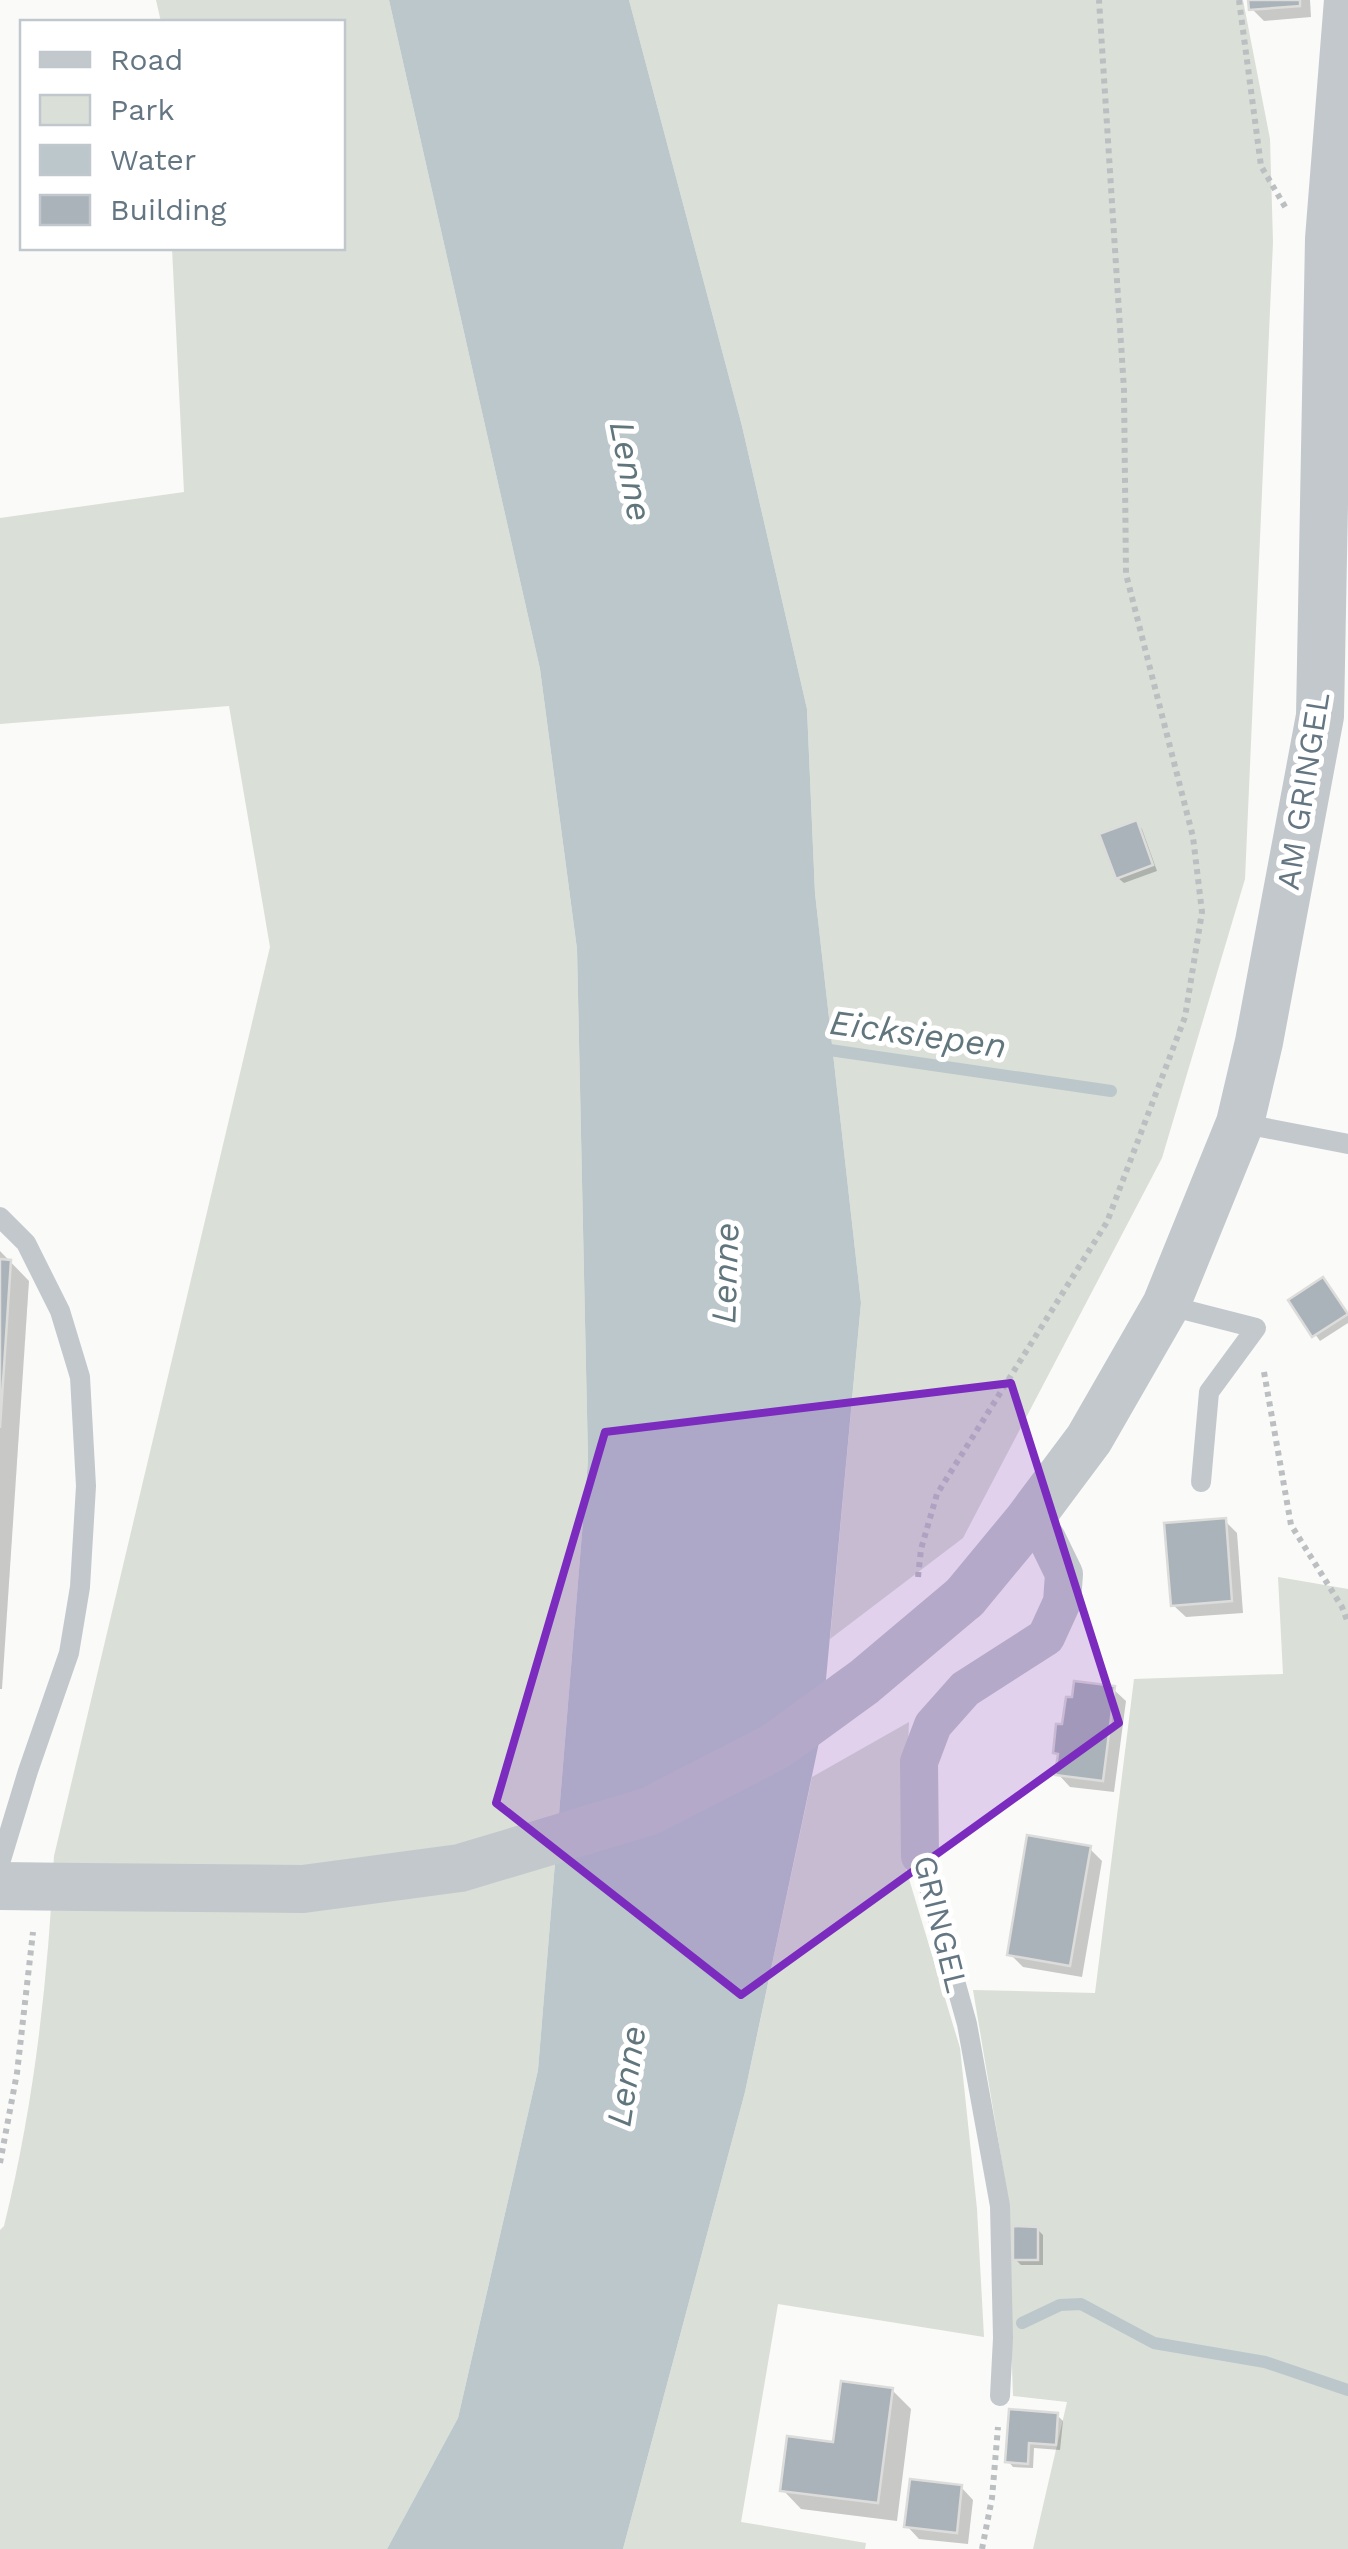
<svg xmlns="http://www.w3.org/2000/svg" width="1348" height="2549" font-family="'Work Sans',sans-serif">
<style>
.green{fill:#dadfd7}
.water{fill:#bbc7cb}
.shadow{fill:#0003}
.lines{fill:none;stroke-linecap:round;stroke-linejoin:round}
.stream{stroke:#bbc7cb;stroke-width:12}
.building{fill:#aab3b9;stroke:#dcdcda;stroke-width:2.5}
.path{stroke:#bbbfc2;stroke-width:6;stroke-dasharray:5 5;stroke-linecap:butt}
.service{stroke:#c3c8cc;stroke-width:20}
.minor{stroke:#c3c8cc;stroke-width:38}
.tertiary{stroke:#c3c8cc;stroke-width:48}
.tertiary-bridge{stroke:#c3c8cc;stroke-width:48}
.marked{fill:#7b2cbf;fill-opacity:0.2;stroke:#7b2cbf;stroke-width:8;stroke-linejoin:round}
.labels{text-anchor:middle;stroke-width:10;stroke-linejoin:round;paint-order:stroke}
.street-label{font-size:32px;fill:#657683;stroke:#fff}
.water-label{font-size:35px;font-style:italic;fill:#60757c;stroke:#fff}
</style>
<rect width="100%" height="100%" fill="#fafaf8"/>
<g class="green">
<path d="M156,0H389L540,669L577,949L588,1460L538,2070L458,2418L387,2549H0V2230L4,2226C34,2105 48,1980 54,1856L270,947L229,706L0,724V518L184,492L172,248H342V22H161Z"/>
<path d="M629,0H1243L1270,139L1273,242L1245,879L1162,1158L963,1538L830,1639L861,1303L815,893L807,709L742,426Z"/>
<path d="M1278,1577L1348,1589V2549H1033L1067,2402L1013,2396L1006,2186L973,1990L1095,1993L1134,1679L1283,1674Z"/>
<path d="M909,1722L903,1859L960,2048L977,2209L984,2337L778,2304L741,2522L866,2543L865,2549H623L745,2092L812,1777Z"/>
</g>
<path class="water" d="M389,0H629L742,426L807,709L815,893L861,1303L821,1733L745,2092L623,2549H387L458,2418L538,2070L588,1460L577,949L540,669Z"/>
<g class="shadow">
<path d="M1250,0H1310L1311,17L1264,21L1251,8Z"/>
<path d="M1136,823L1142,829L1157,871L1124,883L1118,878Z"/>
<path d="M0,1251L29,1281L2,1689H0Z"/>
<path d="M1328,1285L1348,1315V1323L1320,1341L1291,1301Z"/>
<path d="M1225,1521L1237,1533L1243,1613L1186,1617L1173,1605Z"/>
<path d="M1113,1689L1126,1701L1114,1792L1070,1787L1058,1774L1060,1756L1055,1752L1064,1727Z"/>
<path d="M1089,1848L1102,1861L1082,1977L1023,1967L1010,1954Z"/>
<path d="M1037,2229L1043,2235V2265H1021L1015,2259Z"/>
<path d="M892,2390L911,2409L897,2521L801,2509L783,2490Z"/>
<path d="M1057,2415L1063,2421L1060,2450L1034,2448L1033,2468L1013,2467L1008,2461Z"/>
<path d="M961,2487L973,2500L968,2544L919,2539L907,2526Z"/>
</g>
<g class="lines">
<g class="stream">
<path d="M816,1048L1111,1091"/>
<path d="M1022,2323L1060,2305L1081,2304L1154,2343L1265,2362L1348,2390"/>
</g>
</g>
<g class="building">
<path d="M1248,0H1300V6L1249,10Z"/>
<path d="M1137,820L1153,865L1116,879L1099,834Z"/>
<path d="M0,1259L11,1260L0,1428Z"/>
<path d="M1323,1277L1348,1314L1312,1337L1288,1300Z"/>
<path d="M1226,1518L1232,1601L1171,1606L1164,1523Z"/>
<path d="M1074,1681L1115,1686L1103,1781L1055,1775L1058,1754L1053,1753L1056,1724H1062L1066,1697H1072Z"/>
<path d="M1027,1835L1091,1846L1070,1966L1007,1955Z"/>
<path d="M1013,2226L1038,2227V2260H1013Z"/>
<path d="M841,2381L893,2388L878,2503L780,2491L787,2436L833,2442Z"/>
<path d="M1009,2409L1058,2413L1056,2445L1029,2443L1028,2464L1005,2462Z"/>
<path d="M910,2479L962,2485L957,2533L904,2527Z"/>
</g>
<g class="lines">
<g class="path">
<path d="M1239,0L1261,166L1287,210"/>
<path d="M1264,1372L1291,1525L1342,1607L1348,1623"/>
<path d="M918,1577L921,1549L937,1494L1107,1222L1185,1017L1202,912L1193,837L1126,574L1124,390L1099,0"/>
<path d="M0,2163L17,2073L33,1932"/>
<path d="M982,2549L992,2498L998,2427"/>
</g>
<g class="service">
<path d="M1240,1123L1348,1144"/>
<path d="M0,1217L26,1243L60,1311L80,1377L86,1486L80,1587L69,1653L28,1771L0,1863"/>
<path d="M1166,1305L1256,1328L1209,1392L1201,1482"/>
<path d="M920,1856L967,2024L1000,2206L1003,2338L1000,2396"/>
</g>
<path class="minor" d="M920,1856L919,1762L933,1725L965,1689L1046,1637L1062,1602L1064,1574L1047,1539L1027,1522"/>
<g class="tertiary">
<path d="M965,1597L1027,1522L1089,1439L1166,1305L1240,1123L1259,1042L1320,716L1329,239L1348,0"/>
<path d="M0,1886L81,1887"/>
</g>
<path class="tertiary-bridge" d="M81,1887L303,1889L460,1868L650,1811L776,1746L864,1682L965,1597"/>
</g>
<path class="marked" d="M1011,1383L1119,1723L741,1995L496,1803L605,1432Z"/>
<g class="labels">
<g class="street-label">
<text transform="translate(1303 791) rotate(-81)" y="11">AM GRINGEL</text>
<text transform="translate(941 1924) rotate(76)" y="11">GRINGEL</text>
</g>
<g class="water-label">
<text transform="translate(631 471) rotate(79)" y="12">Lenne</text>
<text transform="translate(918 1034) rotate(8)" y="12">Eicksiepen</text>
<text transform="translate(725 1273) rotate(-88)" y="12">Lenne</text>
<text transform="translate(626 2076) rotate(-81)" y="12">Lenne</text>
</g>
</g>
<rect x="20" y="20" width="325" height="230" fill="#ffffff" stroke="#c1c8cd" stroke-width="2.5"/>
<rect x="40" y="52" width="50" height="15" fill="#c3c8cc" stroke="#c1c8cd" stroke-width="2.5"/>
<text x="110" y="70" font-size="30" fill="#657683">Road</text>
<rect x="40" y="95" width="50" height="30" fill="#dadfd7" stroke="#c1c8cd" stroke-width="2.5"/>
<text x="110" y="120" font-size="30" fill="#657683">Park</text>
<rect x="40" y="145" width="50" height="30" fill="#bbc7cb" stroke="#c1c8cd" stroke-width="2.5"/>
<text x="110" y="170" font-size="30" fill="#657683">Water</text>
<rect x="40" y="195" width="50" height="30" fill="#aab3b9" stroke="#c1c8cd" stroke-width="2.5"/>
<text x="110" y="220" font-size="30" fill="#657683">Building</text>
</svg>
